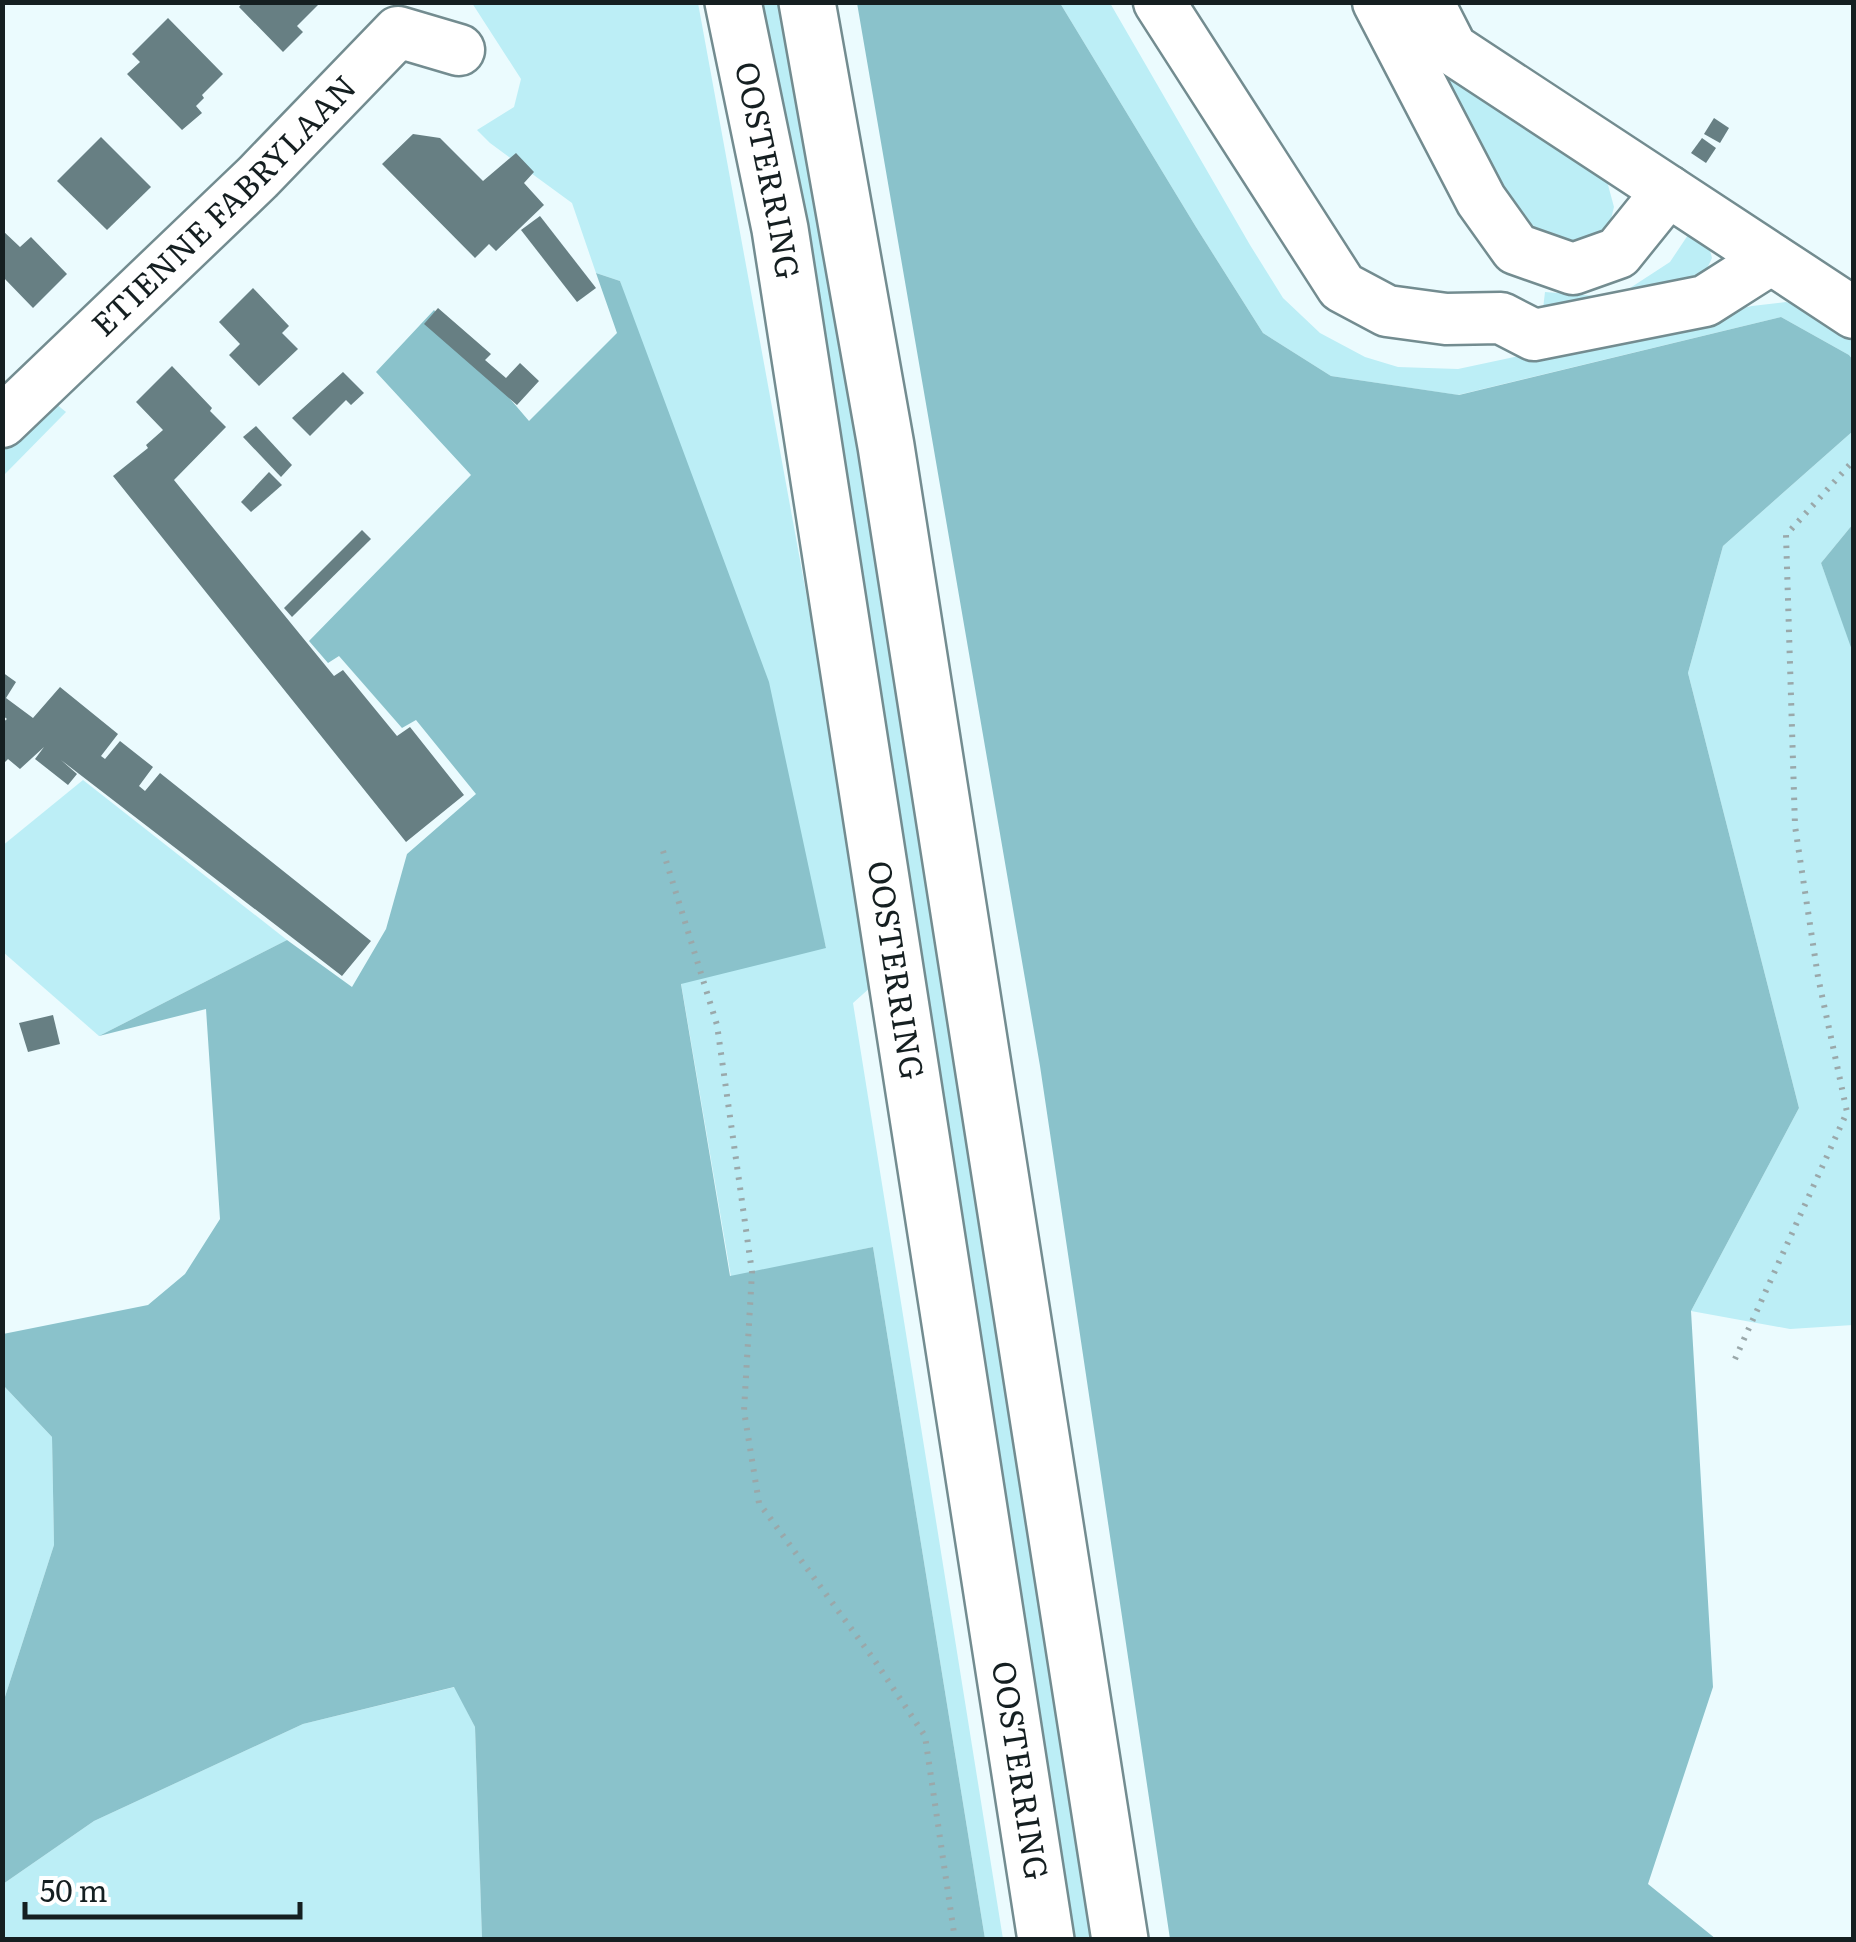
<svg xmlns="http://www.w3.org/2000/svg" width="1856" height="1942" font-family="Literata,serif">
<style>
.green{fill:#bceef6}
.forest{fill:#8ac2cb}
.building{fill:#677f83}
.lines{fill:none;stroke-linecap:round;stroke-linejoin:round}
.minor-casing{stroke:#738c90;stroke-width:55}
.major-casing{stroke:#738c90;stroke-width:60}
.path{stroke:#9aa8aa;stroke-width:6;stroke-dasharray:2.5 8;stroke-linecap:butt}
.minor{stroke:#fff;stroke-width:50}
.major{stroke:#fff;stroke-width:55}
.labels{text-anchor:middle;stroke-width:8;stroke-linejoin:round;paint-order:stroke}
.street-label{font-size:32px;fill:#151f21;stroke:#fff}
</style>
<rect width="100%" height="100%" fill="#ebfbfe"/>
<g class="green">
<path d="M472,3H698L824,691L872,986L853,1003L1003,1939H985L873,1247L731,1277L681,983L826,947L620,281L596,273L572,203L490,143L477,130L514,107L521,79Z"/>
<path d="M756,3H782L817,180L1102,1939H1068Z"/>
<path d="M1060,3H1110L1250,245L1283,298L1320,333L1365,357L1398,367L1458,369L1752,306L1786,302L1813,310L1853,335V360L1849,355L1781,317L1458,395L1331,376L1263,333L1196,227Z"/>
<path d="M1437,62L1604,170L1614,207L1607,235L1587,248L1532,234L1436,73Z"/>
<path d="M1688,235L1707,239L1712,258L1701,281L1543,309L1545,292L1597,296L1627,290L1670,262Z"/>
<path d="M50,399L66,412L3,476V445Z"/>
<path d="M1853,431V524L1821,563L1854,653L1853,1325L1790,1329L1691,1311L1799,1108L1688,673L1723,546Z"/>
<path d="M83,780L287,940L99,1036L3,952L2,846Z"/>
<path d="M3,1385L52,1437L54,1545L3,1703Z"/>
<path d="M455,1687L475,1727L482,1939L3,1940V1884L94,1821L303,1724Z"/>
</g>
<g class="forest">
<path d="M857,3H1060L1196,227L1263,333L1331,376L1459,395L1781,317L1849,355L1853,360V431L1723,546L1688,673L1799,1108L1691,1311L1713,1687L1648,1884L1716,1939H1170L1040,1066Z"/>
<path d="M596,273L620,281L769,682L826,948L681,984L730,1276L873,1247L985,1939H482L475,1727L454,1687L303,1724L94,1821L3,1884V1703L54,1545L52,1437L3,1385V1334L148,1305L185,1274L220,1219L206,1009L99,1036L287,940L352,987L386,929L407,854L476,794L416,720L402,728L339,656L328,663L309,641L471,475L376,372L434,310L529,421L617,333Z"/>
<path d="M1853,524V653L1821,563Z"/>
</g>
<g class="building">
<path d="M243,2H321L297,26L303,32L283,52L239,7Z"/>
<path d="M168,18L223,74L202,95L204,98L196,106L202,113L182,130L127,74L140,62L132,54Z"/>
<path d="M1714,118L1729,128L1720,143L1704,134Z"/>
<path d="M413,134L440,138L483,181L516,153L534,172L524,183L544,205L496,251L489,244L475,258L382,164Z"/>
<path d="M101,137L151,187L107,230L57,181Z"/>
<path d="M1702,138L1716,148L1706,163L1691,153Z"/>
<path d="M540,216L596,288L577,302L521,230Z"/>
<path d="M2,230L20,247L31,237L67,274L33,308L2,276Z"/>
<path d="M253,288L289,326L282,333L298,349L259,386L229,355L240,344L219,322Z"/>
<path d="M438,308L491,354L485,360L506,378L520,363L539,381L517,405L424,324Z"/>
<path d="M172,366L212,408L210,411L226,427L174,480L334,676L343,670L397,736L410,727L464,795L406,842L113,476L148,448L146,445L163,430L136,402Z"/>
<path d="M343,372L364,393L351,405L346,400L310,436L292,418Z"/>
<path d="M256,426L292,465L281,477L243,437Z"/>
<path d="M269,472L282,485L251,512L241,502Z"/>
<path d="M362,530L371,539L292,617L284,608Z"/>
<path d="M2,672L16,682L6,698L33,718L60,687L118,734L101,756L105,759L120,741L153,767L139,786L145,791L160,773L371,941L342,976L61,760L77,774L68,785L35,759L44,747L20,769L8,759L2,765V723L7,719L2,715Z"/>
<path d="M53,1015L60,1044L28,1052L19,1023Z"/>
</g>
<g class="lines">
<defs>
<g id="minor">
<path d="M1159,2L1342,287L1387,311L1446,319L1501,318L1534,335L1705,301L1771,259"/>
<path d="M1378,2L1481,200L1516,249L1573,269L1618,253L1668,191"/>
<path d="M1428,2L1452,49L1854,313"/>
<path id="s1" d="M2,422L258,177L398,32L459,50"/>
</g>
<g id="major">
<path id="s2" d="M733,2L780,229L1046,1940"/>
<path d="M807,2L886,446L1120,1940"/>
</g>
</defs>
<use href="#minor" class="minor-casing"/>
<use href="#major" class="major-casing"/>
<g class="path">
<path d="M663,851L717,1025L752,1272L744,1411L759,1503L875,1661L925,1736L955,1940"/>
<path d="M1735,1359L1847,1112L1818,977L1795,826L1786,535L1854,460"/>
</g>
<use href="#minor" class="minor"/>
<use href="#major" class="major"/>
</g>
<g class="labels">
<g class="street-label">
<text dy="11" stroke="none"><textPath href="#s2" startOffset="172">OOSTERRING</textPath></text>
<text dy="11" stroke="none"><textPath href="#s1" startOffset="310">ETIENNE FABRYLAAN</textPath></text>
<text dy="11" stroke="none"><textPath href="#s2" startOffset="982">OOSTERRING</textPath></text>
<text dy="11" stroke="none"><textPath href="#s2" startOffset="1792">OOSTERRING</textPath></text>
</g>
</g>
<rect width="1856" height="1942" fill="none" stroke="#151f21" stroke-width="10"/>
<path d="M25 1902v15h275v-15" fill="none" stroke="#151f21" stroke-width="5"/>
<text x="40" y="1902" font-size="30" fill="#151f21" stroke="#ffffff" stroke-width="8" paint-order="stroke">50 m</text>
</svg>
